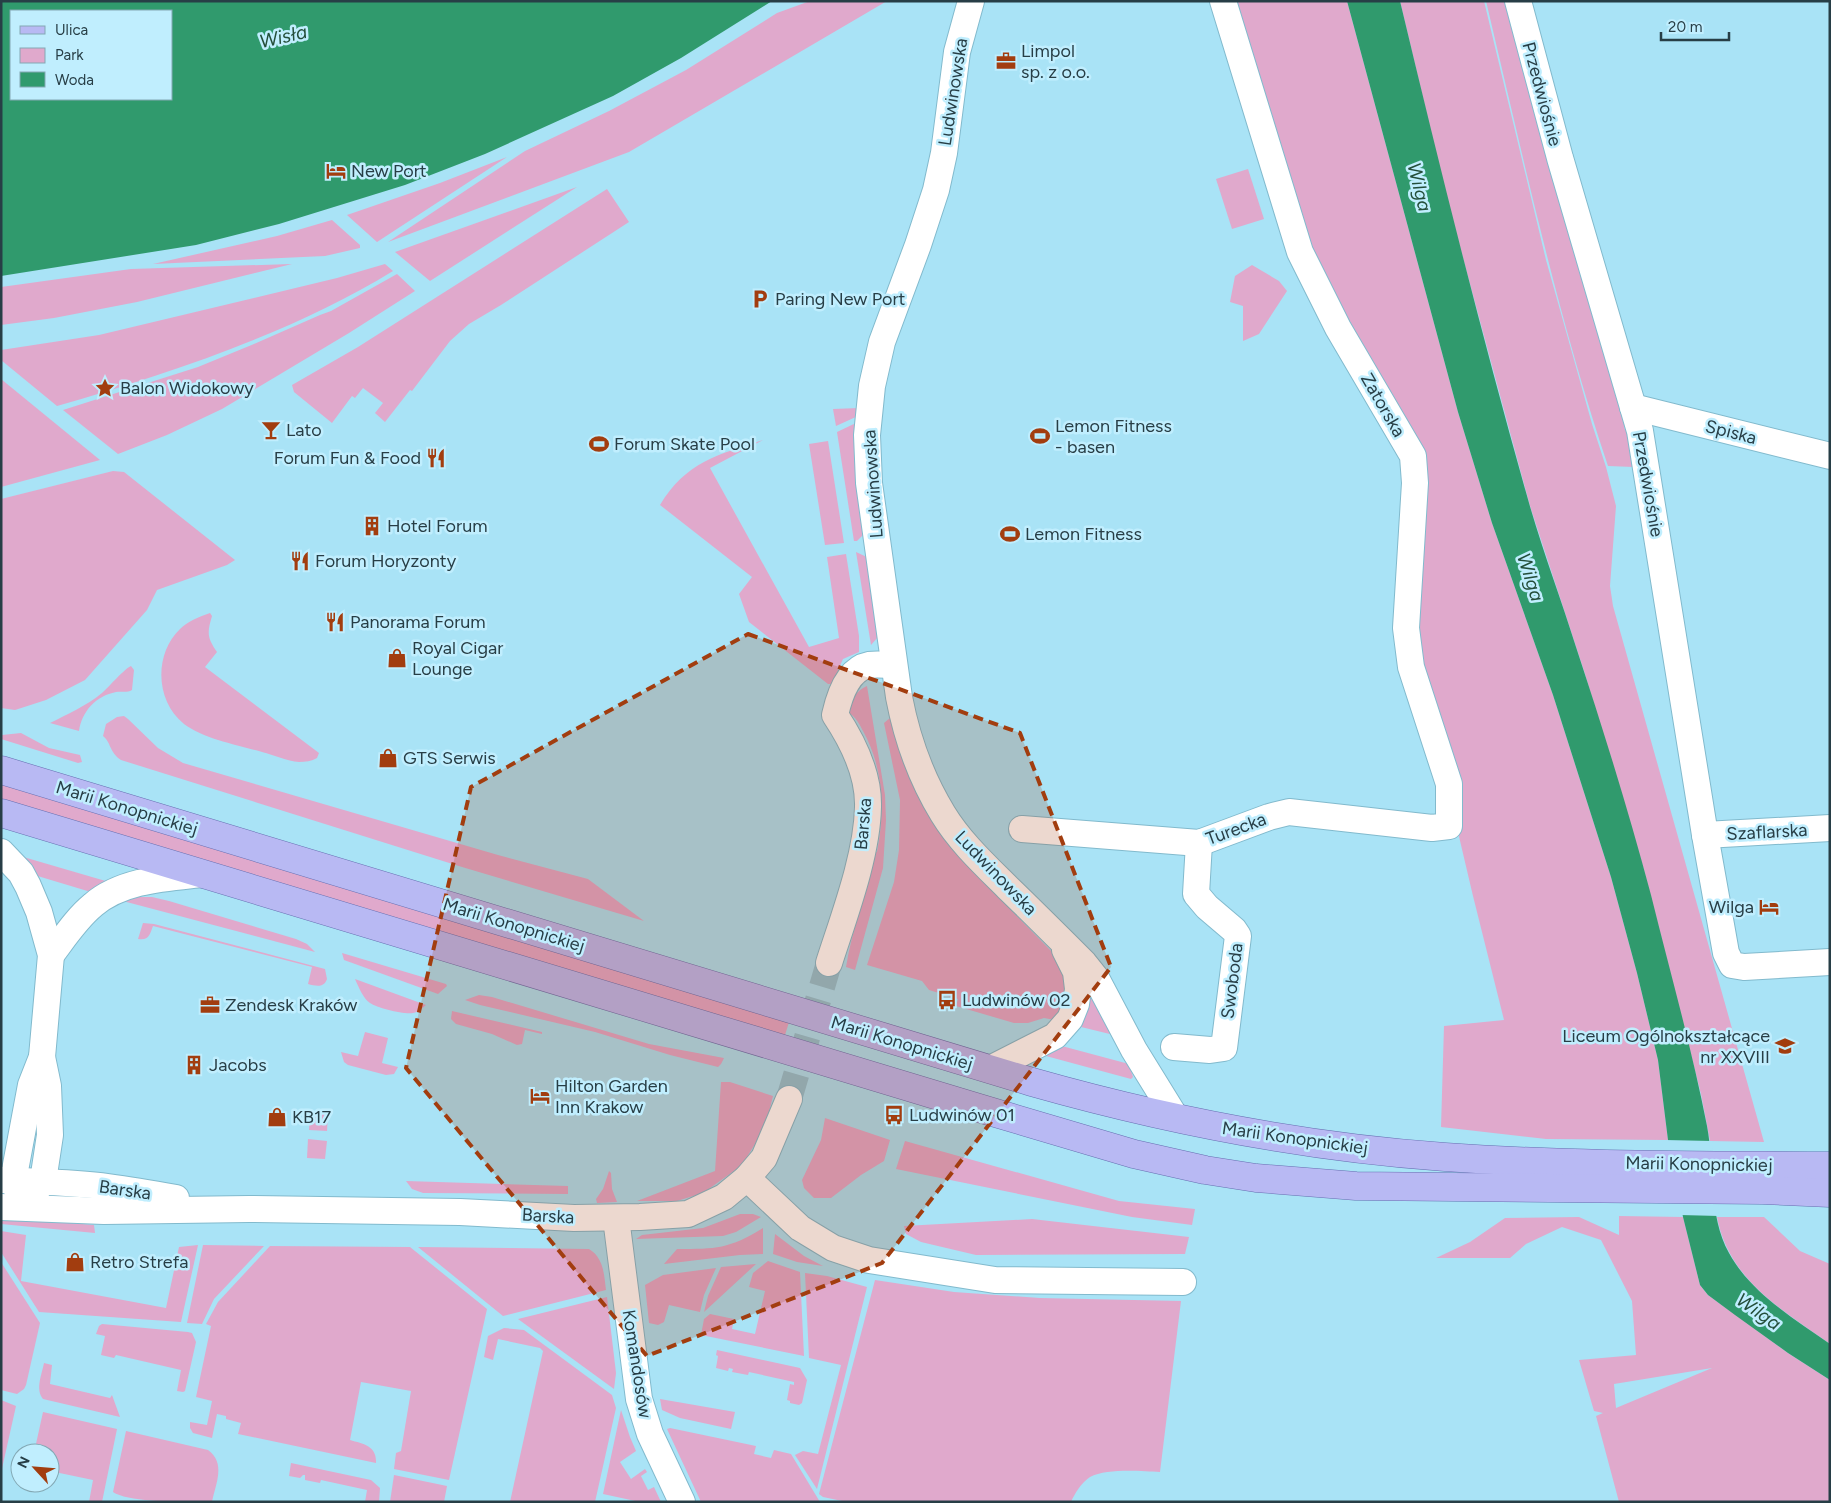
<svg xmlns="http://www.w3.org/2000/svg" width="1831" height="1503" font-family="Figtree,sans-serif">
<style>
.green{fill:#e0a9cc;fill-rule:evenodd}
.water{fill:#309a6d;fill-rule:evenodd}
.pier{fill:#a9e3f6}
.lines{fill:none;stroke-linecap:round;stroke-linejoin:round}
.minor-tunnel{stroke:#8fc2d3;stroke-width:26;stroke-dasharray:26 13;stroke-linecap:butt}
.minor-casing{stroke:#82bacd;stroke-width:28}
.primary-casing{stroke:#666fb1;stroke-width:29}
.minor{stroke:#fff;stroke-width:26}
.primary{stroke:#b8b9f3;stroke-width:28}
.marked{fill:#a23d0f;fill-opacity:0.2;stroke:#a23d0f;stroke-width:4;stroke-dasharray:10 6;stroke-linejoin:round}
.labels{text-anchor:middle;stroke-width:5;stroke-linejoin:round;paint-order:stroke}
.poi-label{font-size:18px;fill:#273e46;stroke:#c0eefe;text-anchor:start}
.street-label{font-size:18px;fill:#273e46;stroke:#c0eefe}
.water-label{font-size:19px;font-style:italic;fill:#244e3a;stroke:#c0eefe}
</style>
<rect width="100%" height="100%" fill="#a9e3f6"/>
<g class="green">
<path d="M810,1H887L629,152L388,242L525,151L609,111L686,70L777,13Z"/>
<path d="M1234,1H1347L1458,412L1492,523L1553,695L1611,877L1637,973L1658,1060L1668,1140L1546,1139L1441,1127L1444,1026L1504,1020L1473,896L1418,662L1419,502L1311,261Z"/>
<path d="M1400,1H1484L1546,260L1592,424L1606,467L1616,506L1610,586L1613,606L1764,1142L1710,1141L1701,1094L1644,870L1585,674L1530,506L1446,195Z"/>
<path d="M1486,1H1509L1627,424L1624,426L1625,430H1627L1634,467L1608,466C1557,314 1523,157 1486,1Z"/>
<path d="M507,157L377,242L347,215L440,183Z"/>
<path d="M1248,169L1264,219L1232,229L1216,179Z"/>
<path d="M577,187L430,281L395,252Z"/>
<path d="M607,189L629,222L501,305L469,324L450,341L412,391L410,390L385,422L375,413L383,403L363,388L355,398L352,396L332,423L294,392L292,385L358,347Z"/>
<path d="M332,220L360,245V248L325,256L153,264L277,236Z"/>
<path d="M292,264L137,302L54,318L1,325V287L131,269Z"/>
<path d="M385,264L393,271C294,332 169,374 57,406L1,360V350L99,335L337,278Z"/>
<path d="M1252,265L1279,281L1287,291L1259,334L1243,341V306L1230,302L1235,276Z"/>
<path d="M397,274L415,291L349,333L222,409L167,435L118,454L63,410L198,367L254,344L320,315L331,311Z"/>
<path d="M1,379L100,460L1,487Z"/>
<path d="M859,408L858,416L836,426L833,409Z"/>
<path d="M858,422L865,533L857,541H854L837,432Z"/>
<path d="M763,440L710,468L809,647L839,638L827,557L846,554L859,636V652L843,659L832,684H828L749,622L739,594L752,577L660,505C686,462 717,455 763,440Z"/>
<path d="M828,441L844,543L825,545L809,444Z"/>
<path d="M113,471L124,472L235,560L227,565L157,590L147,610L85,680L46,700L15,710L1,708V499Z"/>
<path d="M856,552L869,558L878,637L871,645Z"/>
<path d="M210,613L212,616C207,633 207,637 217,652L205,667L319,753L317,758C312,761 305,762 299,762C287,761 274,755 262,752C238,745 204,739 184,724C155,701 154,654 180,629C188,621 199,617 210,613Z"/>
<path d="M131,666L134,670L132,690C127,693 122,691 116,692C96,696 82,711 79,731L50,723C68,714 86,706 102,693C109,687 124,669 131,666Z"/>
<path d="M867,686L885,795L886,820L883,868L855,970L846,967C852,928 868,891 875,852H877C885,811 884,769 863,731C860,725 855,716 850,714C849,702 855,691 867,686Z"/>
<path d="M117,717L124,716L128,719L158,748L183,763L498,855L588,879L644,921L462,867L121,760C109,752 111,742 103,736L106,724Z"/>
<path d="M891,717L964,862L1054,954L1069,978L1060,1021L1044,1018L1028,1023H1014L956,1006L958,999L929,990L922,981L867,965L894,882L899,850L900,800L884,723Z"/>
<path d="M21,733L49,748L80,755L82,762L78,763L1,739L2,735Z"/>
<path d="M1,782L790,1019L785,1035L1,800Z"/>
<path d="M20,856L109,882L94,893L31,874Z"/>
<path d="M138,897H152L169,901L296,939L307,944L315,952L119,900Z"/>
<path d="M143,923L154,924L325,969L327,979C324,988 316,986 308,984L312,967L153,926C150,934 149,941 138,939Z"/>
<path d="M342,953L446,984L447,986L438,994L344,960Z"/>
<path d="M355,979L426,1005C422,1008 419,1012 413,1013C405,1015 377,1008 370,1003C363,998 359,988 355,979Z"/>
<path d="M1088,985L1118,1036L1077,1026Z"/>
<path d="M479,995L492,997L649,1044L724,1058L721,1064L718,1067L670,1055L595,1032L480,1005L465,1000Z"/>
<path d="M452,1011L542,1032V1034L525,1030L522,1044L517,1045L492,1034L456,1024L451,1019Z"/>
<path d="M365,1032L388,1038L382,1063L398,1067L394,1074L386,1075L348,1065L344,1062L341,1052L358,1056Z"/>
<path d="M1058,1045L1129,1064L1133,1077L1131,1079L1046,1056L1045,1053Z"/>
<path d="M721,1082H730L773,1096L766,1124L755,1144L742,1165L727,1176L703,1193L677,1201H637L715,1171Z"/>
<path d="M310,1111L328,1112L327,1131L309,1130Z"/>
<path d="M825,1118L890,1140L884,1161L861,1175L831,1198H814L804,1188L802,1180L821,1140Z"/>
<path d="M308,1139L327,1141L325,1159L307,1158Z"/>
<path d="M905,1141L1119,1201L1195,1209L1192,1225L1132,1217L896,1169Z"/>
<path d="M609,1171L611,1173L612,1189L617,1202L597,1203L596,1199L603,1189Z"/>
<path d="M406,1181L568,1186V1194L423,1193L412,1189Z"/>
<path d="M740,1214H753L761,1217L736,1232L723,1236L636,1239L642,1235L703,1228Z"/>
<path d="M1619,1216L1683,1217L1700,1285L1708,1295L1788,1353L1830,1380V1502H1619L1596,1416L1603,1413L1594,1411L1579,1360L1636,1355L1632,1301L1601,1240L1562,1227L1526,1244L1510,1258H1436L1470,1242L1505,1218L1579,1217L1619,1235ZM1712,1368L1616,1408L1614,1384Z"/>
<path d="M1,1217L94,1225L95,1233L1,1224Z"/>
<path d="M1717,1217H1764L1800,1251L1830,1264V1344C1781,1309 1729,1280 1717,1217Z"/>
<path d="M1032,1219L1189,1237L1185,1254L976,1255L921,1242L906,1234L904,1226Z"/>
<path d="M763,1228V1254L740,1255L664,1264L677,1249C716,1249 729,1249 763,1228Z"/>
<path d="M1,1231L26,1235L21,1281L166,1308L179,1247L198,1245L181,1322L39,1312L1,1252Z"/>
<path d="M775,1234L804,1256L823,1266L797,1262L773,1254Z"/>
<path d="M203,1245L264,1246L214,1299L202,1324L187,1323Z"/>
<path d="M270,1246L410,1247L487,1309L449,1480L394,1469L396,1453L401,1451L411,1391L361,1382L350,1440C364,1444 377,1446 376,1463L238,1434L241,1423L226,1419V1416L217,1414L212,1438L193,1433L190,1428V1422L207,1425L212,1401L196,1397L211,1326L206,1324L218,1302Z"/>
<path d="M418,1247L589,1249C604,1258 604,1275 606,1290L503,1316Z"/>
<path d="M768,1261L800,1272L804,1356L701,1335L704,1319L710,1314L734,1319L732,1329L755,1334L765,1291L749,1287L753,1273Z"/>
<path d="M1,1262L40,1323L26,1385L24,1389L17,1394L1,1390Z"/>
<path d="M756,1264L704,1312L708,1296L721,1267Z"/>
<path d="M716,1268L704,1295L700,1312L669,1305L664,1322L658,1325L649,1323L645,1285L663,1275Z"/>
<path d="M805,1273L827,1276L867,1287L817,1489L795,1455L803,1451L818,1454L841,1365L809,1358Z"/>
<path d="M875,1280L954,1292L1040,1298L1181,1301L1160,1472C1141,1471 1107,1468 1090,1477C1081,1483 1075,1493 1071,1502H847L823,1497L819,1494Z"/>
<path d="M607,1297L616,1373L614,1389L518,1319Z"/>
<path d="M102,1324L188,1332L192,1333L196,1342L185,1391L183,1392L177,1391L181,1370L116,1355L114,1358L101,1355L105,1336L96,1334L99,1326Z"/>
<path d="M504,1328L524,1330L612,1395L616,1408L595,1502H510L543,1351L540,1348L498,1339L493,1360L484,1357L488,1336Z"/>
<path d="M717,1350L800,1368L807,1380L802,1403L799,1405L790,1403V1401L787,1400L790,1384L794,1385V1382L749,1372L748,1375L732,1372L733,1369L729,1368L728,1371L716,1368L718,1356L716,1355Z"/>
<path d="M44,1363L52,1365L50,1384L110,1398L112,1395L120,1417L43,1399C35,1389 42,1374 44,1363Z"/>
<path d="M660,1399L735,1412L731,1429L680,1418L662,1410Z"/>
<path d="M1,1400L16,1406L1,1473Z"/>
<path d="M621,1410L630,1437L636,1451L620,1462L631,1479L645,1469L647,1472L641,1476L648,1490L654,1487L661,1502H640L603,1494Z"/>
<path d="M43,1412L117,1429L102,1502H89L93,1480L50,1471V1453H34Z"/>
<path d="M670,1428L756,1446L754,1454L771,1458L774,1450L791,1454L820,1502H701L667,1429Z"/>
<path d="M126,1431L208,1450C226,1463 216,1483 212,1502C190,1502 129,1503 113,1492Z"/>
<path d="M291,1463L371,1480L380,1488L379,1502H365L367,1490L321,1480L320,1483L305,1480V1475H303L300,1478L289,1476Z"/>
<path d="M394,1475L447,1486L444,1502H390Z"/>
</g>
<g class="water">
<path d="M1,1H772L681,58L613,96L485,154L405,185L279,224L196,245L1,276ZM11,11H171V99H11Z"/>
<path d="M1347,1H1400C1440,169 1482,337 1529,503C1543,552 1561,599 1576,647C1603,729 1629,812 1651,895C1670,972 1692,1049 1707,1126C1715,1168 1708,1215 1729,1253C1751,1293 1793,1318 1830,1344V1380L1788,1353L1735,1315L1708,1295L1700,1285L1683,1217L1668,1140L1658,1060L1637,973L1611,877L1553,695L1492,523L1458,412Z"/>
</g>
<path class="pier" d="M1665,1140L1712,1141L1719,1216L1680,1215Z"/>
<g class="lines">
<path class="minor-tunnel" d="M789,1099L829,963"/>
<defs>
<g id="minor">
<path d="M971,1L957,52L944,153L936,190L918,245L882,342L872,386L867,435L869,483L899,697C907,739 921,778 943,814C960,842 985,865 1008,888C1034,913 1059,938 1084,963L1096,978L1134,1050L1176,1118"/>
<path d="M1518,1L1560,158L1640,431L1705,835L1726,953L1732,965L1744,967L1830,962"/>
<path d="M1633,407L1830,456"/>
<path d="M1022,829L1199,843L1269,817L1289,812L1432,828L1449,826V784L1411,667L1406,628L1415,483L1413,456L1338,328L1300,252L1223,1"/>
<path d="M1705,835L1830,828"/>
<path d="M1,852L21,873L28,886L39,912L51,955L42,1057L31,1085L13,1181L25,1207"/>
<path d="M51,955C64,938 76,919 93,905C122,880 166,878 202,874"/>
<path d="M829,963C844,916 867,856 868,807C869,774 853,742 835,715C839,697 848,669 869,665C877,664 886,665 893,665"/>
<path d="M1174,1047L1210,1050L1224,1048L1238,936L1234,930L1207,907L1196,894L1199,843"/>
<path d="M990,1069L1055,1036L1070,1019L1076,1004L1078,989L1076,972L1065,950"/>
<path d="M747,1178L800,1228L833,1248L869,1260L995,1280L1183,1282"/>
<path d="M1,1180C37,1182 73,1182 108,1187C131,1190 154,1194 176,1198"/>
<path d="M34,1194L43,1181L50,1135L48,1086L42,1057"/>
<path d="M1,1207L104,1211L249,1209L460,1212L574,1218L640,1217L688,1214L724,1197L747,1178L764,1158L789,1099"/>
<path d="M616,1218L639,1399L650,1434L682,1502"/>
</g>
<g id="primary">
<path d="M1,770L1032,1082C1166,1120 1305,1147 1445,1157C1573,1166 1702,1165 1830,1166"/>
<path d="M1,813L972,1106L1134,1154L1205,1170L1256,1178L1356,1186L1763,1190L1830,1193"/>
</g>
</defs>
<use href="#minor" class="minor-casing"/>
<use href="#primary" class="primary-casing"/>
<use href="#minor" class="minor"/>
<use href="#primary" class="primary"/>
</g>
<path class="marked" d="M748,634L1020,733L1111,967L882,1263L647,1356L406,1068L471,787Z"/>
<defs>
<symbol id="office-bare" viewBox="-9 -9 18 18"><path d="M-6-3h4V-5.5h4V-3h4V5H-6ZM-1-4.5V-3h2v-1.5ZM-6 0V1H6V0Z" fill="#a23d0f" stroke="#c0eefe" stroke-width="2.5" paint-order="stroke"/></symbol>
<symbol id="hotel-bare" viewBox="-9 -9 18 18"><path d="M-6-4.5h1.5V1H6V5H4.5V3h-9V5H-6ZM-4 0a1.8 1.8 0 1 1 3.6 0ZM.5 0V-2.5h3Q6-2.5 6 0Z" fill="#a23d0f" stroke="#c0eefe" stroke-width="2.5" paint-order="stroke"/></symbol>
<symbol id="parking-bare" viewBox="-9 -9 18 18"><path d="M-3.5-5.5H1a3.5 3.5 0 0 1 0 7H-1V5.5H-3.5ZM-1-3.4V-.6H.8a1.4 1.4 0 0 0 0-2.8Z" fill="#a23d0f" stroke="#c0eefe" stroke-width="2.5" paint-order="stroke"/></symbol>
<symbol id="sight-bare" viewBox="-9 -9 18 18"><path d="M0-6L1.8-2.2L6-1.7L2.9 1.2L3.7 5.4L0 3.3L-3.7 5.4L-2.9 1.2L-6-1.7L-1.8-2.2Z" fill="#a23d0f" stroke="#c0eefe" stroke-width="2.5" paint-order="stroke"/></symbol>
<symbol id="bar-bare" viewBox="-9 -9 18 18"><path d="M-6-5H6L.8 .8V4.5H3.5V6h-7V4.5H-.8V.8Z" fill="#a23d0f" stroke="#c0eefe" stroke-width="2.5" paint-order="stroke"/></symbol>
<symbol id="stadium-bare" viewBox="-9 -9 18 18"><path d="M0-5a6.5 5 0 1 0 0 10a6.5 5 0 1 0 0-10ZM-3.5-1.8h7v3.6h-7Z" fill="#a23d0f" stroke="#c0eefe" stroke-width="2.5" paint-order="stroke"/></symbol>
<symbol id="restaurant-bare" viewBox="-9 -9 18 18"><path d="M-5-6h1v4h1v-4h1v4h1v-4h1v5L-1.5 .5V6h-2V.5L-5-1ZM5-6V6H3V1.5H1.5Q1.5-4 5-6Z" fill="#a23d0f" stroke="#c0eefe" stroke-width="2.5" paint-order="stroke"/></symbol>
<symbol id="building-bare" viewBox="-9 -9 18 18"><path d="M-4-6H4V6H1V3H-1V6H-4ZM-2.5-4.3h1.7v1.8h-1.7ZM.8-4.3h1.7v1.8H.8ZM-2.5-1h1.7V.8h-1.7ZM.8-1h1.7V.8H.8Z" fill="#a23d0f" stroke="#c0eefe" stroke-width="2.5" paint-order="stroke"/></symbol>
<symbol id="shop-bare" viewBox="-9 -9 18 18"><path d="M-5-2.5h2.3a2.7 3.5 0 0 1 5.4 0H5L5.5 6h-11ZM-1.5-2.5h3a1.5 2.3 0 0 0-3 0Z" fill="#a23d0f" stroke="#c0eefe" stroke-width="2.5" paint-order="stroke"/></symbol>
<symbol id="bus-bare" viewBox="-9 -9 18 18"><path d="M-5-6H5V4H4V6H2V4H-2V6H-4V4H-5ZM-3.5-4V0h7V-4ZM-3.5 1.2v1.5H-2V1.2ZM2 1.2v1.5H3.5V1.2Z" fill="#a23d0f" stroke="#c0eefe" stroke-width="2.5" paint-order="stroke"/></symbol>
<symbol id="school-bare" viewBox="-9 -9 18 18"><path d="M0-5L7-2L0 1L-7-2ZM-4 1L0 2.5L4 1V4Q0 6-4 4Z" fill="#a23d0f" stroke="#c0eefe" stroke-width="2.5" paint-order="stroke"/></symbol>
</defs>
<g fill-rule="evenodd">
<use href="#office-bare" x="992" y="47" width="28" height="28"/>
<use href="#hotel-bare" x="322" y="157" width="28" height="28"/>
<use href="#parking-bare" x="746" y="285" width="28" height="28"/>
<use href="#sight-bare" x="91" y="374" width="28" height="28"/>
<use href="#bar-bare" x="257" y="416" width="28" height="28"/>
<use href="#stadium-bare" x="1026" y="422" width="28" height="28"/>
<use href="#stadium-bare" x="585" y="430" width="28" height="28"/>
<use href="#restaurant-bare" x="422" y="444" width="28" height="28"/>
<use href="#building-bare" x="358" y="512" width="28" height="28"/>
<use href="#stadium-bare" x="996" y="520" width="28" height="28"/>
<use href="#restaurant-bare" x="286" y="547" width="28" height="28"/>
<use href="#restaurant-bare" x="321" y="608" width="28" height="28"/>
<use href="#shop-bare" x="383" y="644" width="28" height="28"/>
<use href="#shop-bare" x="374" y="744" width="28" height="28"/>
<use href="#hotel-bare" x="1755" y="893" width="28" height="28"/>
<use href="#bus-bare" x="933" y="986" width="28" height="28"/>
<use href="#office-bare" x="196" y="991" width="28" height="28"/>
<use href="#school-bare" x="1771" y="1032" width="28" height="28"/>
<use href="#building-bare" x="180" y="1051" width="28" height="28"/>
<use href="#hotel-bare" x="526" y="1082" width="28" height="28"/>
<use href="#bus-bare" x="880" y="1101" width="28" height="28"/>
<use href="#shop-bare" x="263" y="1103" width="28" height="28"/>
<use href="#shop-bare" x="61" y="1248" width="28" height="28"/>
</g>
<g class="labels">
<g class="poi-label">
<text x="1021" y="57">Limpol<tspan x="1021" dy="21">sp. z o.o.</tspan></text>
<text x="351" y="177">New Port</text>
<text x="775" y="305">Paring New Port</text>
<text x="120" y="394">Balon Widokowy</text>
<text x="1055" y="432">Lemon Fitness<tspan x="1055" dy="21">- basen</tspan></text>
<text x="286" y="436">Lato</text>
<text x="614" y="450">Forum Skate Pool</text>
<text x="421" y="464" text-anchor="end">Forum Fun &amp; Food</text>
<text x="387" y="532">Hotel Forum</text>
<text x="1025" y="540">Lemon Fitness</text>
<text x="315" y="567">Forum Horyzonty</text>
<text x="350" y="628">Panorama Forum</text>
<text x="412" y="654">Royal Cigar<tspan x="412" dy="21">Lounge</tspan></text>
<text x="403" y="764">GTS Serwis</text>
<text x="1754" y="913" text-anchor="end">Wilga</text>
<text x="962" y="1006">Ludwinów 02</text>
<text x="225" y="1011">Zendesk Kraków</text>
<text x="1770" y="1042" text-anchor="end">Liceum Ogólnokształcące<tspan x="1770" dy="21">nr XXVIII</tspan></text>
<text x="209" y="1071">Jacobs</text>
<text x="555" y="1092">Hilton Garden<tspan x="555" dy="21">Inn Krakow</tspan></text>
<text x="909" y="1121">Ludwinów 01</text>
<text x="292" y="1123">KB17</text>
<text x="90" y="1268">Retro Strefa</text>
</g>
<g class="street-label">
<text transform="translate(953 92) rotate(-81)" y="6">Ludwinowska</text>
<text transform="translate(1542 94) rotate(75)" y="6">Przedwiośnie</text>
<text transform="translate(1383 405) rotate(60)" y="6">Zatorska</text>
<text transform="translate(1731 432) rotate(14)" y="6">Spiska</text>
<text transform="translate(873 484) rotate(-94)" y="6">Ludwinowska</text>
<text transform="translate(1648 484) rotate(80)" y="6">Przedwiośnie</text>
<text transform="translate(127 808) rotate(17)" y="6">Marii Konopnickiej</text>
<text transform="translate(863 824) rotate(-85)" y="6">Barska</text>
<text transform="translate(1236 829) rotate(-20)" y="6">Turecka</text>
<text transform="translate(1767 832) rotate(-3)" y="6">Szaflarska</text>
<text transform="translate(996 873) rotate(46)" y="6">Ludwinowska</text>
<text transform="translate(514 925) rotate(17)" y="6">Marii Konopnickiej</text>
<text transform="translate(1232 981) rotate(-83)" y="6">Swoboda</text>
<text transform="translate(902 1043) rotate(17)" y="6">Marii Konopnickiej</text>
<text transform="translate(1295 1138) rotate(8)" y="6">Marii Konopnickiej</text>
<text transform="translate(1699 1164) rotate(1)" y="6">Marii Konopnickiej</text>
<text transform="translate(125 1190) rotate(8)" y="6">Barska</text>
<text transform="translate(548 1216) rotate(3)" y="6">Barska</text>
<text transform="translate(637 1364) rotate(81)" y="6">Komandosów</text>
</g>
<g class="water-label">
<text transform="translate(283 36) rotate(-13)" y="7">Wisła</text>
<text transform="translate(1420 187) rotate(76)" y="7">Wilga</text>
<text transform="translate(1531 577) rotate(72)" y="7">Wilga</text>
<text transform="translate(1759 1311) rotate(35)" y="7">Wilga</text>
</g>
</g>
<rect width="1831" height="1503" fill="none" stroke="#273e46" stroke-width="5"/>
<rect x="10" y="10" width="162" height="90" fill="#c0eefe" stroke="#83a8b4"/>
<rect x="20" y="26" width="25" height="8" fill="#b8b9f3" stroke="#83a8b4"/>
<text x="55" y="35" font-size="15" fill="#273e46">Ulica</text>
<rect x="20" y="48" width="25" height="15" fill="#e0a9cc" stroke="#83a8b4"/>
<text x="55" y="60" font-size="15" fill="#273e46">Park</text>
<rect x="20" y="72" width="25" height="15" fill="#309a6d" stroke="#83a8b4"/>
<text x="55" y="85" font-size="15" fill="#273e46">Woda</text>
<g transform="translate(35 1468) rotate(296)"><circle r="24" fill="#c0eefe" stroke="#83a8b4"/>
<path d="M0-4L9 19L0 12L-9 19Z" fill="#a23d0f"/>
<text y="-8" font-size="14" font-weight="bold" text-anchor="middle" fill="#273e46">N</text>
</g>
<path d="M1661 32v8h68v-8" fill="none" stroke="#273e46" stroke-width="2.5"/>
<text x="1668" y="32" font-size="15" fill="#273e46" stroke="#c0eefe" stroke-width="4" paint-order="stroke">20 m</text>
</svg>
